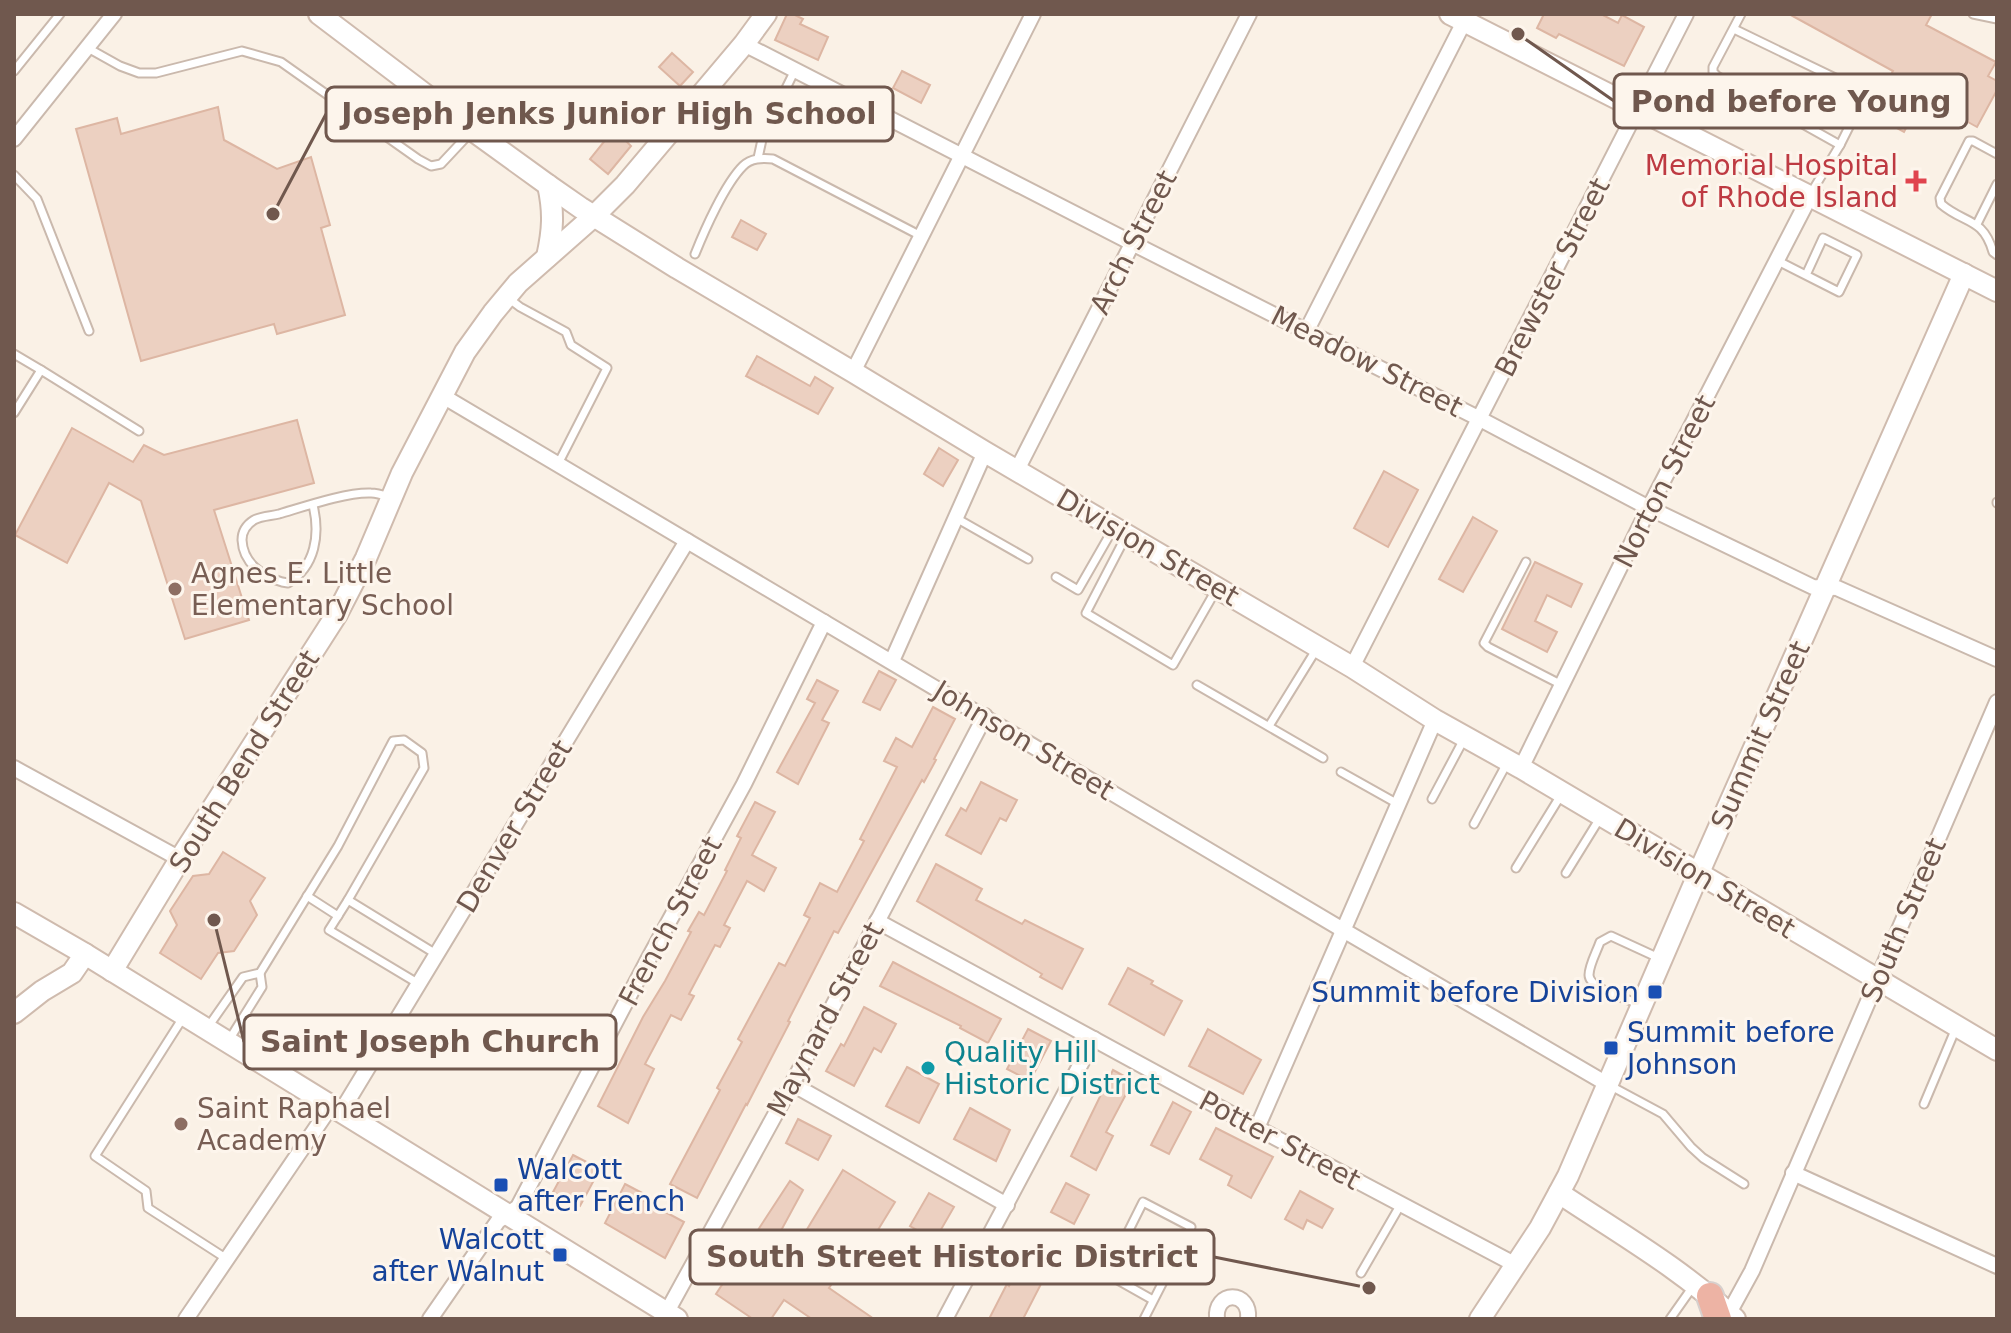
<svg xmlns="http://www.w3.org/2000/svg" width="2011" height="1333" font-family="'DejaVu Sans',sans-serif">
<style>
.building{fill:#ecd0c1;stroke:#ddb6a3;stroke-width:2}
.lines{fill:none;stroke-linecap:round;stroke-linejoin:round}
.lane-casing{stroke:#cab9ad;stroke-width:11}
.street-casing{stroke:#cab9ad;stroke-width:18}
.secondary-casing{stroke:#cfbbae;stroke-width:24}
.highway-casing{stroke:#d7d0cd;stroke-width:30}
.lane{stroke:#fff;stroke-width:7}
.street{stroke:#fff;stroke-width:14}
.secondary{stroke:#fff;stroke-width:20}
.highway{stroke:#edb3a4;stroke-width:26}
.health-dot{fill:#e0444e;stroke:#fdf5ec;stroke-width:3}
.education-dot{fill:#8d6e63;stroke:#fdf5ec;stroke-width:3}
.transit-dot{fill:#1a4fb4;stroke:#fdf5ec;stroke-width:3}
.culture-dot{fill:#0f9aa8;stroke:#fdf5ec;stroke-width:3}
.labels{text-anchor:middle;stroke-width:6;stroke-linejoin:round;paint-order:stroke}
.health-label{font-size:28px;fill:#be3a42;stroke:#fdf5ec;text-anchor:end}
.street-label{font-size:28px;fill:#70584e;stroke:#fdf5ec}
.education-label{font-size:28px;fill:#785e54;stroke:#fdf5ec;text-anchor:start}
.transit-label{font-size:28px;fill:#164399;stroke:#fdf5ec;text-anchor:end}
.culture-label{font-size:28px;fill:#0d838f;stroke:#fdf5ec;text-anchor:start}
.leader{fill:none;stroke:#70584e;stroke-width:3}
.callout-dot{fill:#70584e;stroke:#fdf5ec;stroke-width:3}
.callout{fill:#fdf5ec;stroke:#70584e;stroke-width:3}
.callout-label{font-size:30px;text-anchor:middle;font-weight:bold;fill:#70584e}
</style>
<rect width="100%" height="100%" fill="#faf1e6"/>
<g class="building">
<path d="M787,14H793L803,19L800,24L828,37L818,60L775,40Z"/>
<path d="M1544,14H1601L1618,23L1622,15L1644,27L1624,66L1559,34L1556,38L1537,28Z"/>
<path d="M1789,14H1932L1926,25L1996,62L1988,76L1997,81V90L1977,127L1923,97L1904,132L1869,113L1893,71Z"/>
<path d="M672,53L693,72L680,86L659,67Z"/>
<path d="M902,71L930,85L921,103L893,88Z"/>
<path d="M626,100L648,119L627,142L631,146L608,174L590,159L607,138L602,133L617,117L614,114Z"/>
<path d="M218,107L224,140L277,169L311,157L330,225L321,228L345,315L277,334L274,324L141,361L76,129L117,118L121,134Z"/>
<path d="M741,220L766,234L757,250L732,237Z"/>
<path d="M757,356L810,386L815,377L833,388L818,414L746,376Z"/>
<path d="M297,420L314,483L214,510L249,620L185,639L141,501L109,483L67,563L15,535L72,428L133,462L144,445L164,455Z"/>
<path d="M939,448L958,460L943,486L924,474Z"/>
<path d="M1384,471L1418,490L1388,547L1354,528Z"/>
<path d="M1473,517L1497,531L1463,592L1439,579Z"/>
<path d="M1535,562L1582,584L1571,607L1547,595L1535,621L1557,632L1547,652L1502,629Z"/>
<path d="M879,671L896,680L880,710L863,702Z"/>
<path d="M817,680L838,691L822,720L829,723L798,784L777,772L815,703L807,699Z"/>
<path d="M933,707L955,719L934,759L936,760L924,782L922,780L838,933L834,931L788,1021L790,1022L763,1074L747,1105L746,1104L697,1198L670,1184L720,1090L717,1088L742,1042L738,1039L779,963L785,966L810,918L804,915L820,883L837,892L864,841L860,839L897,767L884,761L896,738L912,747Z"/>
<path d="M981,782L1017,800L1006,821L1000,818L981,854L946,835L961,808L966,811Z"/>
<path d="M755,802L775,812L752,855L776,868L764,891L747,881L724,925L730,928L720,947L715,945L689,994L694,996L681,1020L671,1015L645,1064L654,1069L628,1123L598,1106L643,1017L665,981L691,932L688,931L699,912L704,915L727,871L725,870L741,838L737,836Z"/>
<path d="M223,852L265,878L250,901L257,915L234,951L218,953L201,979L160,953L177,925L170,911L193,876L209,874Z"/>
<path d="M936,864L982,889L976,900L1022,924L1025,920L1083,949L1062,989L1040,977L1042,974L917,901Z"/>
<path d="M893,962L1001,1019L988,1043L960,1028L961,1026L880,986Z"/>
<path d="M1128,968L1153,981L1151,984L1182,1001L1164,1035L1109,1004Z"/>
<path d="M864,1007L896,1024L881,1052L874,1048L854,1086L826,1071L841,1044L844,1046Z"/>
<path d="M1028,1029L1051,1041L1030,1081L1007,1069Z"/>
<path d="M1208,1029L1261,1060L1243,1094L1189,1066Z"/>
<path d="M907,1067L939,1084L919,1123L886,1106Z"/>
<path d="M1113,1070L1133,1081L1106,1132L1113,1136L1096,1170L1071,1156Z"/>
<path d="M1173,1102L1191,1112L1169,1154L1151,1145Z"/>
<path d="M970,1108L1010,1130L996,1161L954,1139Z"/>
<path d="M798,1119L831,1136L818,1160L786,1143Z"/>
<path d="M1216,1128L1273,1157L1251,1198L1228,1185L1232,1176L1200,1159Z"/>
<path d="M573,1155L600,1169L580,1206L553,1192Z"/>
<path d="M843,1170L895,1202L870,1243L863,1239L829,1288L874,1319H812L784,1300L771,1319H753L716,1294L790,1181L803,1190L771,1249L789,1259Z"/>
<path d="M1066,1183L1089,1195L1074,1224L1051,1212Z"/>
<path d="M625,1184L646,1195L643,1200L684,1222L665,1258L605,1223Z"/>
<path d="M1300,1191L1333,1209L1322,1228L1307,1220L1303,1229L1285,1219Z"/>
<path d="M929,1193L954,1207L935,1240L910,1226Z"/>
<path d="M1035,1237L1059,1249L1023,1319H989L1007,1284L1009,1286Z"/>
</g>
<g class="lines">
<defs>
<g id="lane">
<path d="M1741,14L1713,67V72L1717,76L1840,145"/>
<path d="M1973,14L1997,19"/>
<path d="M1734,29L1858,89L1862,95L1863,99L1840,145L1811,193"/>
<path d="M86,47L120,66L139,73H156L242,51L281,62L418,159L431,166L441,164L471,132"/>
<path d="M14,71L60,14"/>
<path d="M1997,154L1973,141H1969L1940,198L1941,204C1964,224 1983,217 1993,252L1997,255"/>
<path d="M758,158L763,135L795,70"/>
<path d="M14,175L37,199L89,331"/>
<path d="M1977,224L1997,184"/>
<path d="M695,254C705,229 725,184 743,166C751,158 762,158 773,159L921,236"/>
<path d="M1776,260L1839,292L1857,255L1823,238L1806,275"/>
<path d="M507,297L520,307L566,332L571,345L607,368L558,464"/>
<path d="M14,354L41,370L14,413"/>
<path d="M41,370L139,431"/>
<path d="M1997,502V503"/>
<path d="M313,505C320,534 316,566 288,583L282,582C262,576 243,563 242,540C242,531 246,525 254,520C261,516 271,516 279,514C303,507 346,492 371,493C377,493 383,495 389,497"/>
<path d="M956,518L1028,559"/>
<path d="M1126,536L1086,613L1173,665L1216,590"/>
<path d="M1526,562L1484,643L1488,647L1562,685"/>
<path d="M1056,577L1078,590L1113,529"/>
<path d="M1197,685L1323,758"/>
<path d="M1269,726L1316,650"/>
<path d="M1341,772L1398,804"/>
<path d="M1432,799L1464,739"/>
<path d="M1474,824L1507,763"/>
<path d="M1516,868L1561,795"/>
<path d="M1566,873L1600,818"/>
<path d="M307,896L338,916"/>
<path d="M348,900L329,930L419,984"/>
<path d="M1640,1004C1629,1000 1589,989 1589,975C1589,965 1597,951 1600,942L1611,936L1661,959"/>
<path d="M184,1016L95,1156L146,1191L148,1208L227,1259"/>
<path d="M208,1027L243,977L260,973L338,846L393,741L404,740L422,753L424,768L348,900L436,954"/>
<path d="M229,1040L262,987L260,973"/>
<path d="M1609,1085L1663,1114L1691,1147L1703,1158L1744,1184"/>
<path d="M1924,1104L1956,1028"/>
<path d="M1361,1273L1401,1204"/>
<path d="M1144,1319L1191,1227L1143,1202L1107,1274L1153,1300"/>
<path d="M1670,1319L1694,1285"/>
</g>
<g id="street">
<path d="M744,44L1132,243L1480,419L1649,508L1813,587L1837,588L1997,659"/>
<path d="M14,139L114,14"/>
<path d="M1307,330L1468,14"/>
<path d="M853,372L1033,14"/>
<path d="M441,395L1343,930L1607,1084"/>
<path d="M1017,470L1249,14"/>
<path d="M892,661L985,452"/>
<path d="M1352,667L1686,14"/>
<path d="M14,768L180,859"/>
<path d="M1521,768L1649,508L1810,196"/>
<path d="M877,921L1257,1128L1516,1265"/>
<path d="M792,1084L1007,1205"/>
<path d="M341,1112L687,541"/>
<path d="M1257,1128L1435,720"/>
<path d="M1793,1173L1997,1266"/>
<path d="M1729,1313L1752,1271L1997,702"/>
<path d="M186,1319L331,1106"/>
<path d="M430,1319L498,1221L518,1207L649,958L744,784L824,622"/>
<path d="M663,1319L792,1084L985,716"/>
<path d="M945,1319L1094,1039"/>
<path d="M1217,1319C1214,1290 1251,1290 1248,1319"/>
</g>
<g id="secondary">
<path d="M319,14L472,130L548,185L581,208L677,268L853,372L985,452L1352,667L1435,720L1521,768L1997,1050"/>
<path d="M1450,14L1997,291"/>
<path d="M547,257C553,230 554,212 548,185"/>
<path d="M14,913L85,954L677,1319"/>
<path d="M112,971L180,859L337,614L366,558L402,473L465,352L493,313L518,283L594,216L625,185L744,44L766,14"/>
<path d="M14,1013L42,991L72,973L85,954"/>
<path d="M1559,1193C1619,1233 1682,1269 1735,1319"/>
<path d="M1480,1319L1540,1228L1568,1176L1704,861L1964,274"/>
</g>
<path id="highway" d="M1710,1296L1718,1319"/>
</defs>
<use href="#lane" class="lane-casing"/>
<use href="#street" class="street-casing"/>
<use href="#secondary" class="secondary-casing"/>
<use href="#highway" class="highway-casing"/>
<use href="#lane" class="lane"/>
<use href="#street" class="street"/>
<use href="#secondary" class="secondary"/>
<use href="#highway" class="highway"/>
</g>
<path class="health-dot" d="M1912 169h8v8h8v8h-8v8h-8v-8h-8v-8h8z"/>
<g class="education-dot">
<circle cx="175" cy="589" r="8"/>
<circle cx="181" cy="1124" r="8"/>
</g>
<g class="transit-dot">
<rect x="1647" y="984" width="16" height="16" rx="4"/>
<rect x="1603" y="1040" width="16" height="16" rx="4"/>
<rect x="493" y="1177" width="16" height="16" rx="4"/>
<rect x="552" y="1247" width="16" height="16" rx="4"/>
</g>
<circle class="culture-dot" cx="928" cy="1068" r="8"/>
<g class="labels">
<g class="health-label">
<text x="1898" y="175">Memorial Hospital<tspan x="1898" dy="32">of Rhode Island</tspan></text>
</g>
<g class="street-label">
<text transform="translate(1133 242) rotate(-63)" y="10">Arch Street</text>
<text transform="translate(1552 277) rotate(-63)" y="10">Brewster Street</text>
<text transform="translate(1367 361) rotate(27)" y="10">Meadow Street</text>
<text transform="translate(1664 481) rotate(-63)" y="10">Norton Street</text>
<text transform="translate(1148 547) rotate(30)" y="10">Division Street</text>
<text transform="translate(1760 735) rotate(-66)" y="10">Summit Street</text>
<text transform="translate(1024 740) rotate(31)" y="10">Johnson Street</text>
<text transform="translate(244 761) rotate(-58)" y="10">South Bend Street</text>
<text transform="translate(514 826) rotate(-59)" y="10">Denver Street</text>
<text transform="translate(1705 878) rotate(31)" y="10">Division Street</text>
<text transform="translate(1903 920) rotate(-67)" y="10">South Street</text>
<text transform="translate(670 921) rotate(-62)" y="10">French Street</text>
<text transform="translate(825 1019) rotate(-62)" y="10">Maynard Street</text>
<text transform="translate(1280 1140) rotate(28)" y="10">Potter Street</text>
</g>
<g class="education-label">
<text x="191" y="583">Agnes E. Little<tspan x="191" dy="32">Elementary School</tspan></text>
<text x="197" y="1118">Saint Raphael<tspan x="197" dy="32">Academy</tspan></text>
</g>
<g class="transit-label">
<text x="1639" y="1002">Summit before Division</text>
<text x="1627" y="1042" text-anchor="start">Summit before<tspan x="1627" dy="32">Johnson</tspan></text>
<text x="517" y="1179" text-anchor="start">Walcott<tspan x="517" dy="32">after French</tspan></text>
<text x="544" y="1249">Walcott<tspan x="544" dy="32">after Walnut</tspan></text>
</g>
<g class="culture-label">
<text x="944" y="1062">Quality Hill<tspan x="944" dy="32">Historic District</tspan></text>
</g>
</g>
<path class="leader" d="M1518 34L1614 101M273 214L326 114M214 920L244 1042M1369 1288L1214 1257"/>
<g class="callout-dot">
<circle cx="1518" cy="34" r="8"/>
<circle cx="273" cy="214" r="8"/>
<circle cx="214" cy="920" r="8"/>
<circle cx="1369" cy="1288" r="8"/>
</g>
<g class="callout">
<rect x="1614" y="74" width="353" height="54" rx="8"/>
<rect x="326" y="87" width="567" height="54" rx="8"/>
<rect x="244" y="1015" width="372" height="54" rx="8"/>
<rect x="690" y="1230" width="524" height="54" rx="8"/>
</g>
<g class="callout-label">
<text x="1791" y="112">Pond before Young</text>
<text x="609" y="124">Joseph Jenks Junior High School</text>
<text x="430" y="1052">Saint Joseph Church</text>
<text x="952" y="1267">South Street Historic District</text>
</g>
<rect width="2011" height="1333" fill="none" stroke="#70584e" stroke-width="32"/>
</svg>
